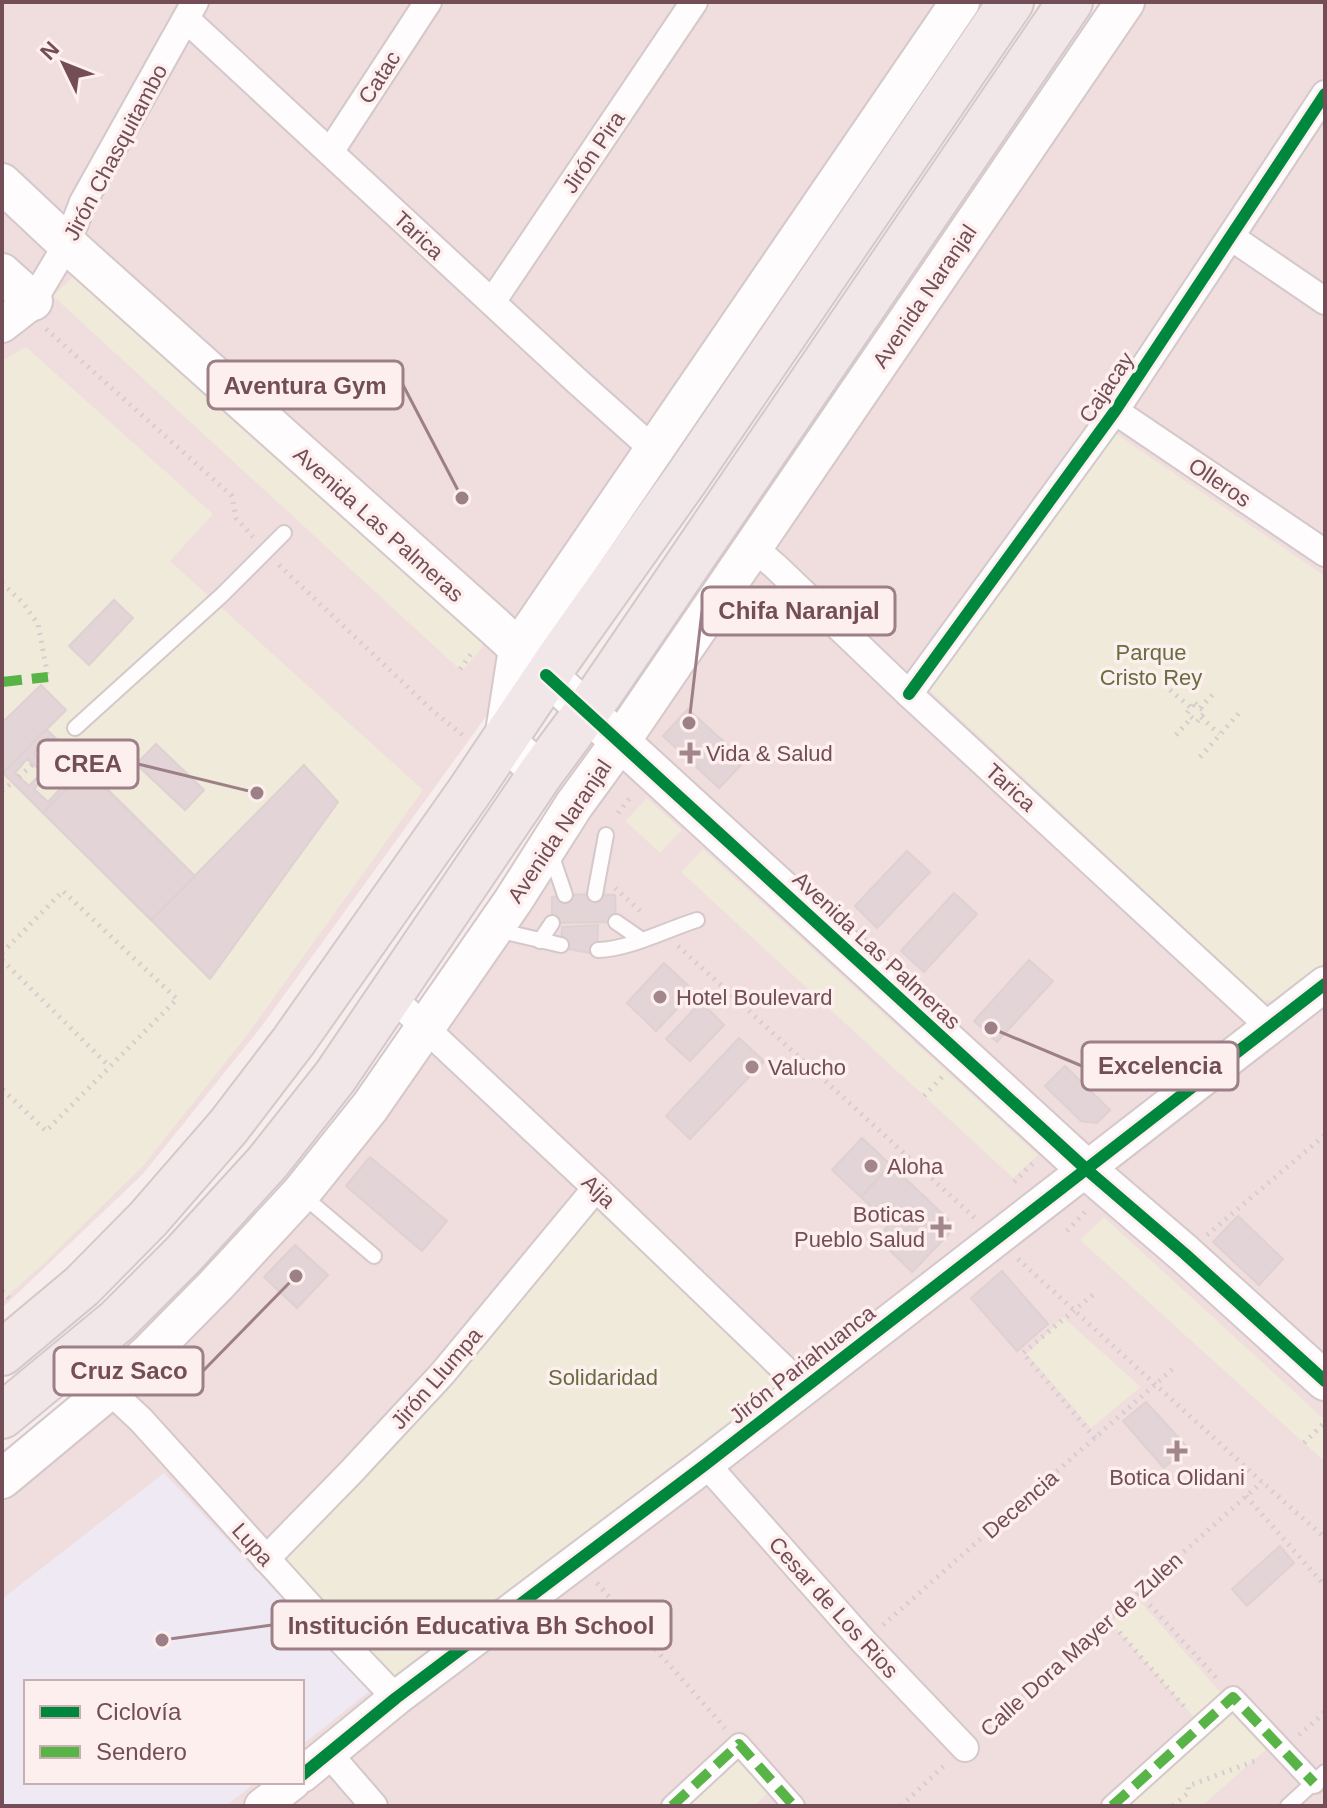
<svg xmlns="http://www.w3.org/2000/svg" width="1327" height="1808" font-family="Arial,sans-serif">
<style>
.residential{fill:#f0ddde;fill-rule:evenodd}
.education{fill:#eee9f2}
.green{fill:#efead9}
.building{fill:#e3d4d7;stroke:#dfd0d2;stroke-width:2;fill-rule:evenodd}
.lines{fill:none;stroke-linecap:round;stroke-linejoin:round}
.service-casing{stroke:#d4c8ca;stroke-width:18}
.pedestrian-casing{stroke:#d4c8ca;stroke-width:24}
.minor-casing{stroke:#d4c8ca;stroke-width:30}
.tertiary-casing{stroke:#d4c8ca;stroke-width:38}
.secondary-casing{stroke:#d5c8ca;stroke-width:42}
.trunk-casing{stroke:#d5c8ca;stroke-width:48}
.path{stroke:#d7cccf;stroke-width:5;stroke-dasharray:2 6;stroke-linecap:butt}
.service{stroke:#fefcfc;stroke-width:14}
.pedestrian{stroke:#fefcfc;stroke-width:20}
.minor{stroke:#fefcfc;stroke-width:26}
.tertiary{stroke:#fefcfc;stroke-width:34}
.secondary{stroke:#fefcfc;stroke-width:38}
.trunk{stroke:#f1e6e8;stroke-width:44}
.quiet{stroke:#59b448;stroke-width:10;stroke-dasharray:20 10;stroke-linecap:butt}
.cycleway-casing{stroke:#feefef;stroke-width:17}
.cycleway{stroke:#00873e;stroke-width:12}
.poi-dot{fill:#a2868c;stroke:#feefef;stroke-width:3}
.labels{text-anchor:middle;stroke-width:7;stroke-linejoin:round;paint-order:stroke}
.street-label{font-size:22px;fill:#744e57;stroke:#feefef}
.park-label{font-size:22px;fill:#686d41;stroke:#feefef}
.poi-label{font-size:22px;fill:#744e57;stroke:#feefef;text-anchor:start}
.leader{fill:none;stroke:#9d8087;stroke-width:3}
.callout-dot{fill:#9d8087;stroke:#feefef;stroke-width:3}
.callout{fill:#feefef;stroke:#9d8087;stroke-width:3}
.callout-label{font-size:24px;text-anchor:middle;font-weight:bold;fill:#744e57}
</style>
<rect width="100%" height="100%" fill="#f7eded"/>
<g class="residential">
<path d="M2,2H983L603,555L261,1027L143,1174L2,1308Z"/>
<path d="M1107,2H1325V1806H2V1458L183,1297L327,1133L738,546ZM26,1682H302V1782H26Z"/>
</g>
<path class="education" d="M164,1473L370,1691L302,1745V1682H26V1782H256L226,1806H2V1599Z"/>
<g class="green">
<path d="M80,270L482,643L483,647L463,670L458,668L53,296Z"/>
<path d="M26,347L213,514L170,561L423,790L248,1034L143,1166L40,1267L2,1301V361Z"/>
<path d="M1109,429L1325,576V963L1277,1000L1263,1001L926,687Z"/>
<path d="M647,798L682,830L660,853L625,821Z"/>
<path d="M703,849L1038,1155L1013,1178L681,872Z"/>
<path d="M595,1209L784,1384L397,1681L282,1556Z"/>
<path d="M1104,1217L1325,1420V1462L1080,1240Z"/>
<path d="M1063,1317L1141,1387L1091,1428L1027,1354Z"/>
<path d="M1138,1599L1269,1747L1202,1806H1124L1207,1732L1111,1623Z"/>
<path d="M737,1760L768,1793L754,1806H686Z"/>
</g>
<g class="building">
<path d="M114,600L133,618L89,665L69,646Z"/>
<path d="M41,685L66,710L3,773L2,723Z"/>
<path d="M688,709L745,761L719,788L663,736Z"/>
<path d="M46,729L87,769L43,813L3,773ZM48,738L64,754L51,768L34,753ZM65,758L77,769L65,781L54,770ZM27,759L42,772L29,786L15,773ZM46,776L60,789L48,802L34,789Z"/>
<path d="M156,744L204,790L185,810L136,764Z"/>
<path d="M304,765L338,802L210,979L151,920Z"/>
<path d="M87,769L195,876L151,920L43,813Z"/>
<path d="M907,851L930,872L877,928L855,906Z"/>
<path d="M954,893L977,914L924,972L901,951Z"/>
<path d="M595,894L615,895L616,922L552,923V897L565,895Z"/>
<path d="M598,925L597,954L561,948L562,927Z"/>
<path d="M1029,960L1053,981L997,1042L974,1021Z"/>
<path d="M664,963L694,991L656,1031L627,1003Z"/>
<path d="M701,1002L724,1025L690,1061L666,1039Z"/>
<path d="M739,1038L764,1061L690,1139L666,1116Z"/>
<path d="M1065,1066L1110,1110L1097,1123L1081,1121L1045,1086Z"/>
<path d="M862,1138L891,1165L861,1197L832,1170Z"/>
<path d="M370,1157L447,1221L422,1251L346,1186Z"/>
<path d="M891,1165L948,1219L949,1234L912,1272L877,1238L890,1224L861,1197Z"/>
<path d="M1238,1216L1283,1259L1259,1285L1213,1242Z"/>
<path d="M295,1245L328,1275L297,1308L264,1277Z"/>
<path d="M1002,1271L1048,1324L1017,1351L971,1298Z"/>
<path d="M1146,1402L1187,1447L1164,1468L1123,1421Z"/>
<path d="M1280,1546L1294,1563L1247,1606L1232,1589Z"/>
</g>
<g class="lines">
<defs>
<g id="service">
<path d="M75,728L222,595L284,533"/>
<path d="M551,854L565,895"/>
<path d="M595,894L606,835"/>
<path d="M616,922L642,940"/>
<path d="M497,930L561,945"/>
<path d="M540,941L552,923"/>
<path d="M598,950C630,949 665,930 697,920"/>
<path d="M301,1194L374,1256"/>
<path d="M1288,1806L1325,1772"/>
</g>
<g id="pedestrian">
<path d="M672,1806L739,1744L794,1806"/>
<path d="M1112,1806L1233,1697L1314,1783"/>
</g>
<g id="minor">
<path d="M186,19L578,382L654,450"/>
<path d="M330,152L428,2"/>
<path d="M1231,237L1325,301"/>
<path d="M33,301L67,244L83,202L195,2"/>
<path d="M492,302L694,2"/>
<path d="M1115,411L1325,553"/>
<path d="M753,547L775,566L909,694L1270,1027"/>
<path d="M909,694L1115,411L1325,94"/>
<path d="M391,996L596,1188L804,1388"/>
<path d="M109,1390L141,1420L332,1631L396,1698"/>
<path d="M706,1464L864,1642L965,1748"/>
<path d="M266,1559L351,1472L442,1374L596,1188"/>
<path d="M329,1754L374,1806"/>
</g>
<g id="tertiary">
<path d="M2,325L33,301"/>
<path d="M302,1775L396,1698L706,1464L1325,984"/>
<path d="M262,1806L293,1782"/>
</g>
<g id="secondary">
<path d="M2,183L67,244L493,625L1086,1169L1185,1254L1325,1381"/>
<path d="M2,273L33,301"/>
<path d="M541,773L504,739L518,649L960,2"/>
<path d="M2,1479L109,1390L149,1353L216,1285L301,1193L370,1107L513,901L574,805L620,742L1125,2"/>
</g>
<g id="trunk">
<path d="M2,1353L82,1286L148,1219L228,1127L293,1042L469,792L559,658L686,479L1011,2"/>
<path d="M2,1416L117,1321L184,1254L267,1163L335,1077L541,773L601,692L1070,2"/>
</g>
</defs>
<use href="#service" class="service-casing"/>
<use href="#pedestrian" class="pedestrian-casing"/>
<use href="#minor" class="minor-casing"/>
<use href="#tertiary" class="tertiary-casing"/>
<use href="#secondary" class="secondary-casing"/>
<use href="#trunk" class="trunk-casing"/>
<g class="path">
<path d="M46,329L232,496L236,518L253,537"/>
<path d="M279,565L433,711L465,737"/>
<path d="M2,583L23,603L38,624L48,677"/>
<path d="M460,669L474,650"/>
<path d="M1170,690L1191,708"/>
<path d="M1195,703L1205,712L1197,722L1187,713Z"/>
<path d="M1200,708L1216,691"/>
<path d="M1201,717L1219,734"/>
<path d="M1176,735L1192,717"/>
<path d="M1200,757L1240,712"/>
<path d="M40,758L55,745"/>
<path d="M19,777L33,764"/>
<path d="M2,791L13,782"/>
<path d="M618,813L632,795"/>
<path d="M615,888L640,911"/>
<path d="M678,946L977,1220"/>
<path d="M2,953L63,891L177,999L46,1131L2,1089"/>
<path d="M2,960L110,1067"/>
<path d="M924,1096L943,1076"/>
<path d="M1014,1182L1033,1163"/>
<path d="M1067,1231L1086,1211"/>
<path d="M1207,1235L1325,1135"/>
<path d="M1018,1259L1262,1482L1325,1538"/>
<path d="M2,1291L13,1302"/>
<path d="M1095,1438L1023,1353L1095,1293"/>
<path d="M1304,1443L1325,1422"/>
<path d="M1246,1496L1325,1586"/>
<path d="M597,1583L725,1728"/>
<path d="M1139,1593L1219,1681"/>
<path d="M1109,1620L1187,1710"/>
<path d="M883,1625L1176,1366"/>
<path d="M981,1733L1262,1482"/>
<path d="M1299,1735L1325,1712"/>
<path d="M901,1806L947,1763"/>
<path d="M1173,1806L1189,1792L1188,1786L1260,1759"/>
</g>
<use href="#service" class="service"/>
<use href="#pedestrian" class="pedestrian"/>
<use href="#minor" class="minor"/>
<use href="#tertiary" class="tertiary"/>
<use href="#secondary" class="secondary"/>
<use href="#trunk" class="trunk"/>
<g class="quiet">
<path d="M2,682L48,677"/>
<path d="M672,1806L739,1744L794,1806"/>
<path d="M1112,1806L1233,1697L1314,1783"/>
</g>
<defs>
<g id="cycleway">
<path d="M546,675L1086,1169L1185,1254L1325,1381"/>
<path d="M909,694L1115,411L1325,94"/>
<path d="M302,1775L396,1698L706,1464L1325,984"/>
</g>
</defs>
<use href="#cycleway" class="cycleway-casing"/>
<use href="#cycleway" class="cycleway"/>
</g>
<g class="poi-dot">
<path d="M686 741h8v8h8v8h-8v8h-8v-8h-8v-8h8z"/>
<circle cx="660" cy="997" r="8"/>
<circle cx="752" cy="1067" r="8"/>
<circle cx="871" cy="1166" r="8"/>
<path d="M937 1215h8v8h8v8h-8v8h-8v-8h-8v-8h8z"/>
<path d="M1173 1439h8v8h8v8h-8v8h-8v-8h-8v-8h8z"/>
</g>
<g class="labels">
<g class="street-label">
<text transform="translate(379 77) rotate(-57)" y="8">Catac</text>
<text transform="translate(115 152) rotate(-62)" y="8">Jirón Chasquitambo</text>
<text transform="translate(593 152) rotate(-56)" y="8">Jirón Pira</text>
<text transform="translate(419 235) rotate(43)" y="8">Tarica</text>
<text transform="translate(924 296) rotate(-56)" y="8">Avenida Naranjal</text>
<text transform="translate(1106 387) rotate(-56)" y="8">Cajacay</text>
<text transform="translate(1220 482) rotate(34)" y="8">Olleros</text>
<text transform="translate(379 524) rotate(42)" y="8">Avenida Las Palmeras</text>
<text transform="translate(1011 787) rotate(42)" y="8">Tarica</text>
<text transform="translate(559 831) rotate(-56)" y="8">Avenida Naranjal</text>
<text transform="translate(877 950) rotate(43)" y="8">Avenida Las Palmeras</text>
<text transform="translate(599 1191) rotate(44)" y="8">Aija</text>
<text transform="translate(802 1364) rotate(-38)" y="8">Jirón Pariahuanca</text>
<text transform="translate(436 1378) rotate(-49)" y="8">Jirón Llumpa</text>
<text transform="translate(1020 1504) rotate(-41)" y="8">Decencia</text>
<text transform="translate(253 1544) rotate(48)" y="8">Lupa</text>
<text transform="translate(834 1607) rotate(48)" y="8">Cesar de Los Rios</text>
<text transform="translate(1081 1644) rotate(-42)" y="8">Calle Dora Mayer de Zulen</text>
</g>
<g class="park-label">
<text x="1151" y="660">Parque<tspan x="1151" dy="25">Cristo Rey</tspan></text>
<text x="603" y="1385">Solidaridad</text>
</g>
<g class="poi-label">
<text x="706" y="761">Vida &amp; Salud</text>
<text x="676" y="1005">Hotel Boulevard</text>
<text x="768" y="1075">Valucho</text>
<text x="887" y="1174">Aloha</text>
<text x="925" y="1222" text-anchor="end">Boticas<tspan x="925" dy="25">Pueblo Salud</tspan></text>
<text x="1177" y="1485" text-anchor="middle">Botica Olidani</text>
</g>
</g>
<path class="leader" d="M462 498L403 385M689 723L702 611M257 793L138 764M991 1028L1082 1066M296 1276L203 1371M162 1640L272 1625"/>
<g class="callout-dot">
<circle cx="462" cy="498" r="8"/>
<circle cx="689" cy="723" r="8"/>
<circle cx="257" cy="793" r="8"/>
<circle cx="991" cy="1028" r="8"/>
<circle cx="296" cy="1276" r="8"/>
<circle cx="162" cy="1640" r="8"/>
</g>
<g class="callout">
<rect x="208" y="361" width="195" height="48" rx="8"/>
<rect x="702" y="587" width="193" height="48" rx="8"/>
<rect x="38" y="740" width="100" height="48" rx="8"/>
<rect x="1082" y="1042" width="156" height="48" rx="8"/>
<rect x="54" y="1347" width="149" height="48" rx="8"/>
<rect x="272" y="1601" width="399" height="48" rx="8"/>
</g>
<g class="callout-label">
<text x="305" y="394">Aventura Gym</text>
<text x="799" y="619">Chifa Naranjal</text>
<text x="88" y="772">CREA</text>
<text x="1160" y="1074">Excelencia</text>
<text x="129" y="1379">Cruz Saco</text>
<text x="471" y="1634">Institución Educativa Bh School</text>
</g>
<rect width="1327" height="1808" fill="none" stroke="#744e57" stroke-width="8"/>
<rect x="24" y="1680" width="280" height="104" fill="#feefef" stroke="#c7afb2" stroke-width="2"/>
<rect x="40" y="1706" width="40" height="12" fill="#00873e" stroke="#c7afb2" stroke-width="2"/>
<text x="96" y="1720" font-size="24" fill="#744e57">Ciclovía</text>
<rect x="40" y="1746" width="40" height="12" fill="#59b448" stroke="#c7afb2" stroke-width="2"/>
<text x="96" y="1760" font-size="24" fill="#744e57">Sendero</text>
<g transform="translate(64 64) rotate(313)" stroke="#feefef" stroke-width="6" paint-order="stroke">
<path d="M0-6L14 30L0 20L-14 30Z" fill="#744e57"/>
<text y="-12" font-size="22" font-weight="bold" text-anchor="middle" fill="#744e57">N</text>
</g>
</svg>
